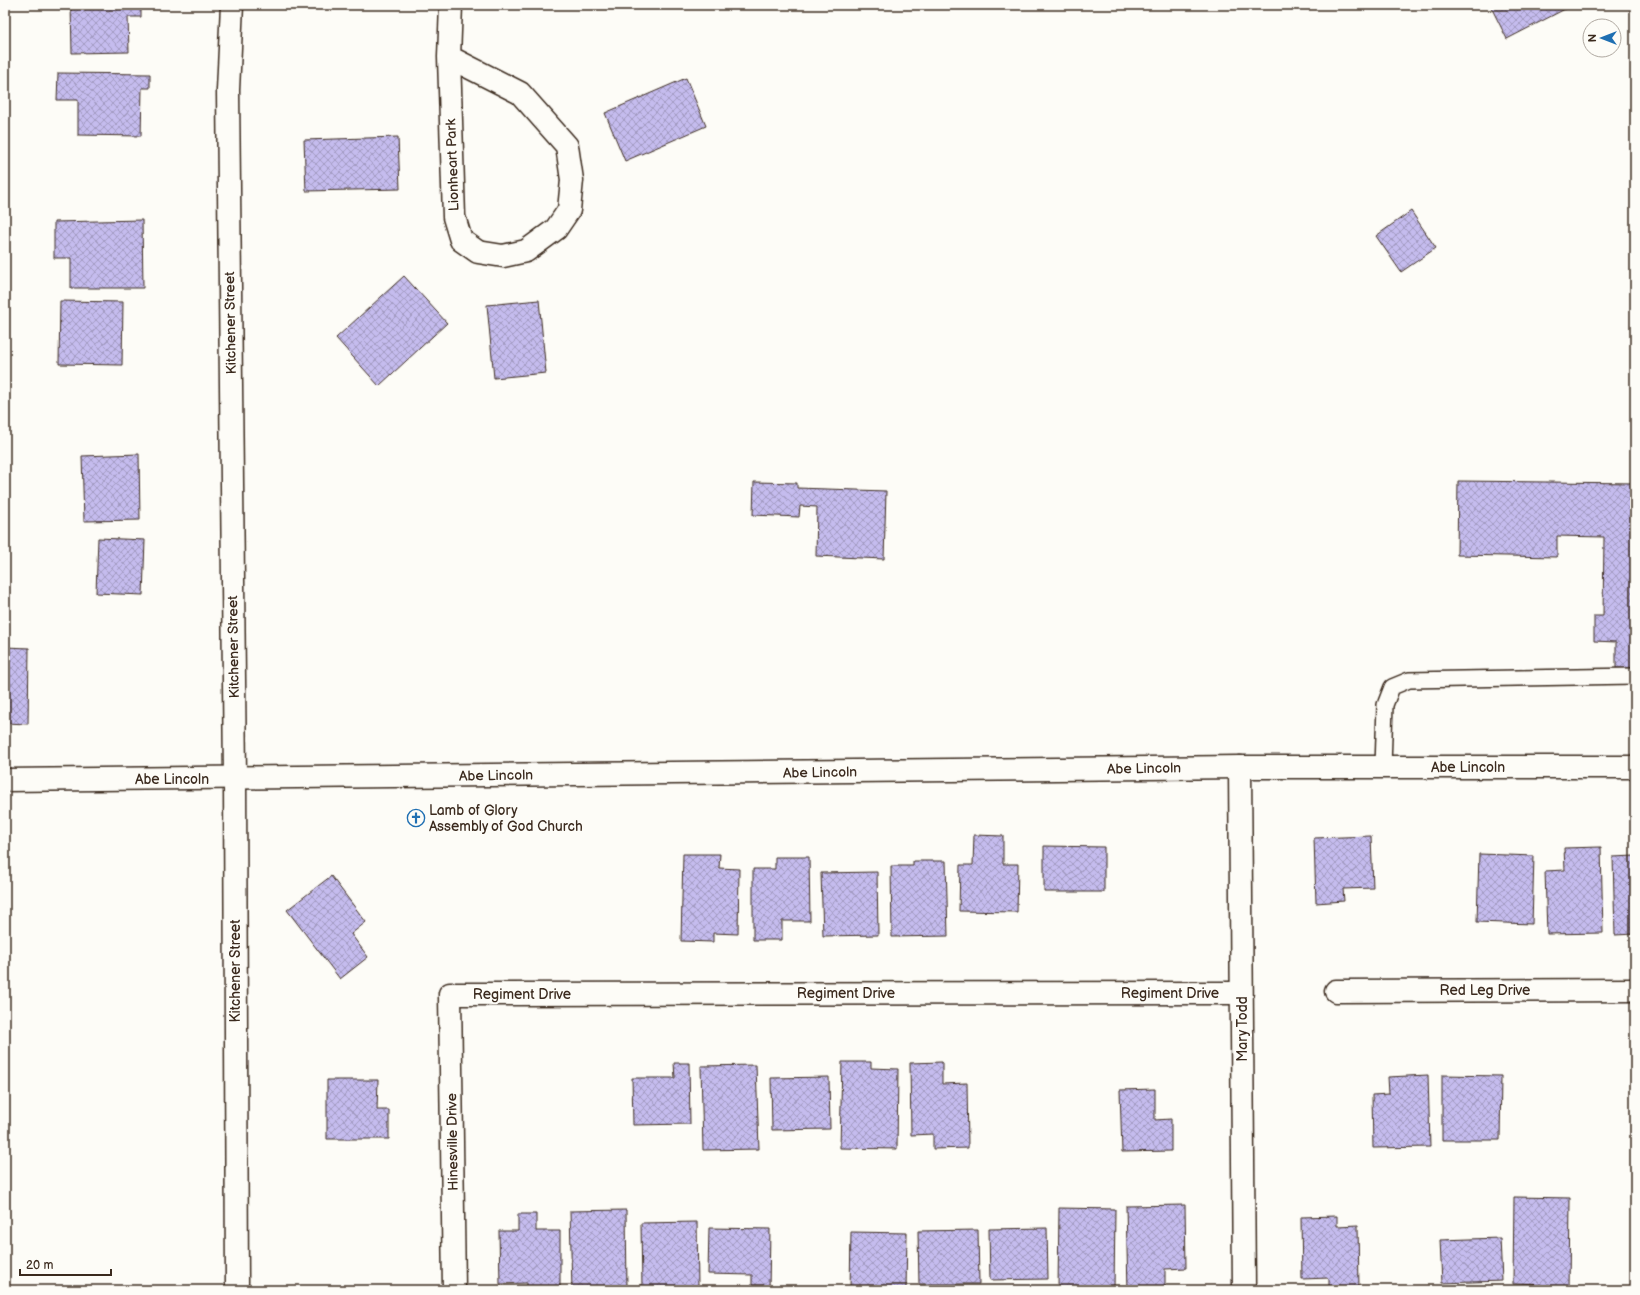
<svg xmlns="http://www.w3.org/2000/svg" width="1640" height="1295" font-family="'Balsamiq Sans',sans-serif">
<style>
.building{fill:url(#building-cross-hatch);stroke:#3b2a1e}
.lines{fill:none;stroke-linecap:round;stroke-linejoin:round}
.lane-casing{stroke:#3b2a1e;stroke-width:18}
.street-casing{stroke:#3b2a1e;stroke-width:25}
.secondary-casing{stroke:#3b2a1e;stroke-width:25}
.lane{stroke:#fdfcf7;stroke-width:15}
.street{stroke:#fdfcf7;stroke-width:22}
.secondary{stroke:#fdfcf7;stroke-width:22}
.labels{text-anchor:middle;stroke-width:4;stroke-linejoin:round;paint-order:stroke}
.street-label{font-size:14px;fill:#3b2a1e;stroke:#fdfcf7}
.poi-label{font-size:14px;fill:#3b2a1e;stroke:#fdfcf7;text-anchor:start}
</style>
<defs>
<pattern id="building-cross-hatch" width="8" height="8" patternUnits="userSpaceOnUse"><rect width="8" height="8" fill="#c5bcee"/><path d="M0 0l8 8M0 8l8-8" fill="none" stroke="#a199c0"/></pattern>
</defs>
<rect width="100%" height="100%" fill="#fdfcf7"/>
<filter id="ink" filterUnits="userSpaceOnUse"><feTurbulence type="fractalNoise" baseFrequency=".025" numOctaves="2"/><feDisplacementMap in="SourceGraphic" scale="8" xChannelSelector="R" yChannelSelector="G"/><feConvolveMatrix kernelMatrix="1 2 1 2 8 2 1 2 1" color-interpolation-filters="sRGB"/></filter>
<g filter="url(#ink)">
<g class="building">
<path d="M71,5H141V17H128L129,52L72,53Z"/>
<path d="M1490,5H1563L1565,9L1507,39Z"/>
<path d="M58,73L150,74V88H142L141,136L78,135V100H57Z"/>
<path d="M686,78L706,126L625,161L605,113Z"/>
<path d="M398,137L400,189L306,191L304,140Z"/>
<path d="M1411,211L1436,248L1401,272L1376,236Z"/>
<path d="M142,220L143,288H71V258H54V222Z"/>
<path d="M404,276L447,323L379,386L336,338Z"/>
<path d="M539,300L546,373L494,378L487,305Z"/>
<path d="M60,301L123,302L122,365L59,364Z"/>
<path d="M139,454L140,520L84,521L82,456Z"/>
<path d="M1458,481L1635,483V669L1616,668V642L1594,641V616H1603L1604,537L1557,536V557L1457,555Z"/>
<path d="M754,482L797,483V488L886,491L884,559L816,556L817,507L800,506L799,517L753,515Z"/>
<path d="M98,538L145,540L143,595L96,593Z"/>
<path d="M5,647L29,648L28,724L5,723Z"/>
<path d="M974,835L1003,836V864H1018L1017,912L959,911L960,865H973Z"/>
<path d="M1371,836L1373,888L1343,889L1344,901L1316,903L1314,838Z"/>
<path d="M1044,846L1104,847V892H1044Z"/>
<path d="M1601,847L1603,933L1547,934L1545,871L1565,870L1564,848Z"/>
<path d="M683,854H720L719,868L739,869L738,934L713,933V942L681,941Z"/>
<path d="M1479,854L1534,856L1532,924L1477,922Z"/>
<path d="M1635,856V934L1615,935L1613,857Z"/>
<path d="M775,857H809L810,921H782V940H753V869H775Z"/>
<path d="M913,861H946L948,936L892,937L891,866H913Z"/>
<path d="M877,872L878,935L823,936L821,873Z"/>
<path d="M331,876L366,922L351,934L368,957L340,979L287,910Z"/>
<path d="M842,1062H871V1068L898,1069L897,1149L840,1148Z"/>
<path d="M942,1062V1084L967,1083L968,1148L933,1149V1134L911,1135L910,1063Z"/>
<path d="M674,1063H689L690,1124L633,1125L632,1078H675Z"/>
<path d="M756,1065L759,1149L703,1150L701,1066Z"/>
<path d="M1428,1075L1430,1147L1373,1148L1372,1095L1389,1094L1388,1077Z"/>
<path d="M1442,1075L1501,1076L1500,1140H1442Z"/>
<path d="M829,1077L830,1129L772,1130L771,1078Z"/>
<path d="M327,1080H378L377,1110H389V1139H327Z"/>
<path d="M1155,1089V1120L1171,1119V1151L1122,1152L1120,1090Z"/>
<path d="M1514,1197L1570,1198L1569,1290H1542V1285L1513,1284Z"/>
<path d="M1185,1205L1186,1268L1165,1269V1290H1128L1126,1206Z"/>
<path d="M1059,1208L1115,1209L1114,1290H1058Z"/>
<path d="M626,1210L627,1290H572L570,1211Z"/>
<path d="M518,1214H536V1231H560V1290H527V1283L500,1284L499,1231H518Z"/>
<path d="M1337,1216V1226L1358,1225L1359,1290H1329V1278L1302,1279L1301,1217Z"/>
<path d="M697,1222L698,1287L642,1288L641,1223Z"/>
<path d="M709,1228L770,1229L769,1290H752V1275L708,1274Z"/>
<path d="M1047,1228L1048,1279L990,1280L989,1229Z"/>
<path d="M978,1230L979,1284H919L918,1231Z"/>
<path d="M851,1232L907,1233L906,1290H850Z"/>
<path d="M1500,1238L1502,1281L1442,1283L1440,1240Z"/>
</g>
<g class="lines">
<defs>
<path id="lane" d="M1383,767L1385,705L1392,687L1409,680L1635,676"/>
<g id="street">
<path d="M232,5L228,90L235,778L237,1290"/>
<path d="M449,57L520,93L567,146L572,180L569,210L556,229L526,251L503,256L478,252L461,240L454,217L449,57L451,5"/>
<path d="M1240,767L1244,1290"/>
<path d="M1336,991L1635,990"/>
<path d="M454,1290L450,994L1241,993"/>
</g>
<path id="secondary" d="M5,780L1240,767H1635"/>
</defs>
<use href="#lane" class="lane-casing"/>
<use href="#street" class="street-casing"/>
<use href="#secondary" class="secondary-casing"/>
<use href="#lane" class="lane"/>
<use href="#street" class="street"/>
<use href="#secondary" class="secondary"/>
</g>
</g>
<defs>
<symbol id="church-ring" viewBox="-11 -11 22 22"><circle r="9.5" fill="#fdfcf7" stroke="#1f6fb2" stroke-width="1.5"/><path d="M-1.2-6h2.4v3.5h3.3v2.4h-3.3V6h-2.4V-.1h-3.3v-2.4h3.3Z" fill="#1f6fb2"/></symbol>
</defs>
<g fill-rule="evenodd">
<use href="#church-ring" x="406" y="808" width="20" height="20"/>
</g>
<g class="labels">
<g class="street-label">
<text transform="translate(452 165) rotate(-92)" y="5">Lionheart Park</text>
<text transform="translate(230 323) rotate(-91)" y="5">Kitchener Street</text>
<text transform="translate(233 647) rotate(-91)" y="5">Kitchener Street</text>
<text x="1468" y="772">Abe Lincoln</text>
<text transform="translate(1144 768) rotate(-1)" y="5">Abe Lincoln</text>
<text transform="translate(820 772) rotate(-1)" y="5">Abe Lincoln</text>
<text transform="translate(496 775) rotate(-1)" y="5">Abe Lincoln</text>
<text x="172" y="784">Abe Lincoln</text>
<text transform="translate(235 971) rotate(-90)" y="5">Kitchener Street</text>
<text x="1485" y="995">Red Leg Drive</text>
<text x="846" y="998">Regiment Drive</text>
<text x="1170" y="998">Regiment Drive</text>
<text x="522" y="999">Regiment Drive</text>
<text transform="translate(1242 1029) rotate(-90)" y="5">Mary Todd</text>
<text transform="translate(452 1142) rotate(-91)" y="5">Hinesville Drive</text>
</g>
<g class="poi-label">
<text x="429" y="815">Lamb of Glory<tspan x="429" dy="16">Assembly of God Church</tspan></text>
</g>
</g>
<rect width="1640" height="1295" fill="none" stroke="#fdfcf7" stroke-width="20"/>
<rect x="10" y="10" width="1620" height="1275" fill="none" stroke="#3b2a1e" stroke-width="1.5" filter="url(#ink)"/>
<g transform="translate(1602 38) rotate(270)"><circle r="19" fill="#fdfcf7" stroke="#afa8a0"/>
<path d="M0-3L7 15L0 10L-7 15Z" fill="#1f6fb2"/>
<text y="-6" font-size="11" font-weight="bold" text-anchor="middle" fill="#3b2a1e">N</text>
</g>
<path d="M20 1269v6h91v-6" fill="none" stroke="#3b2a1e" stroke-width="2"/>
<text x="26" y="1269" font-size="12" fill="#3b2a1e" stroke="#fdfcf7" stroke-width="3" paint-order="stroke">20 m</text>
</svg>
